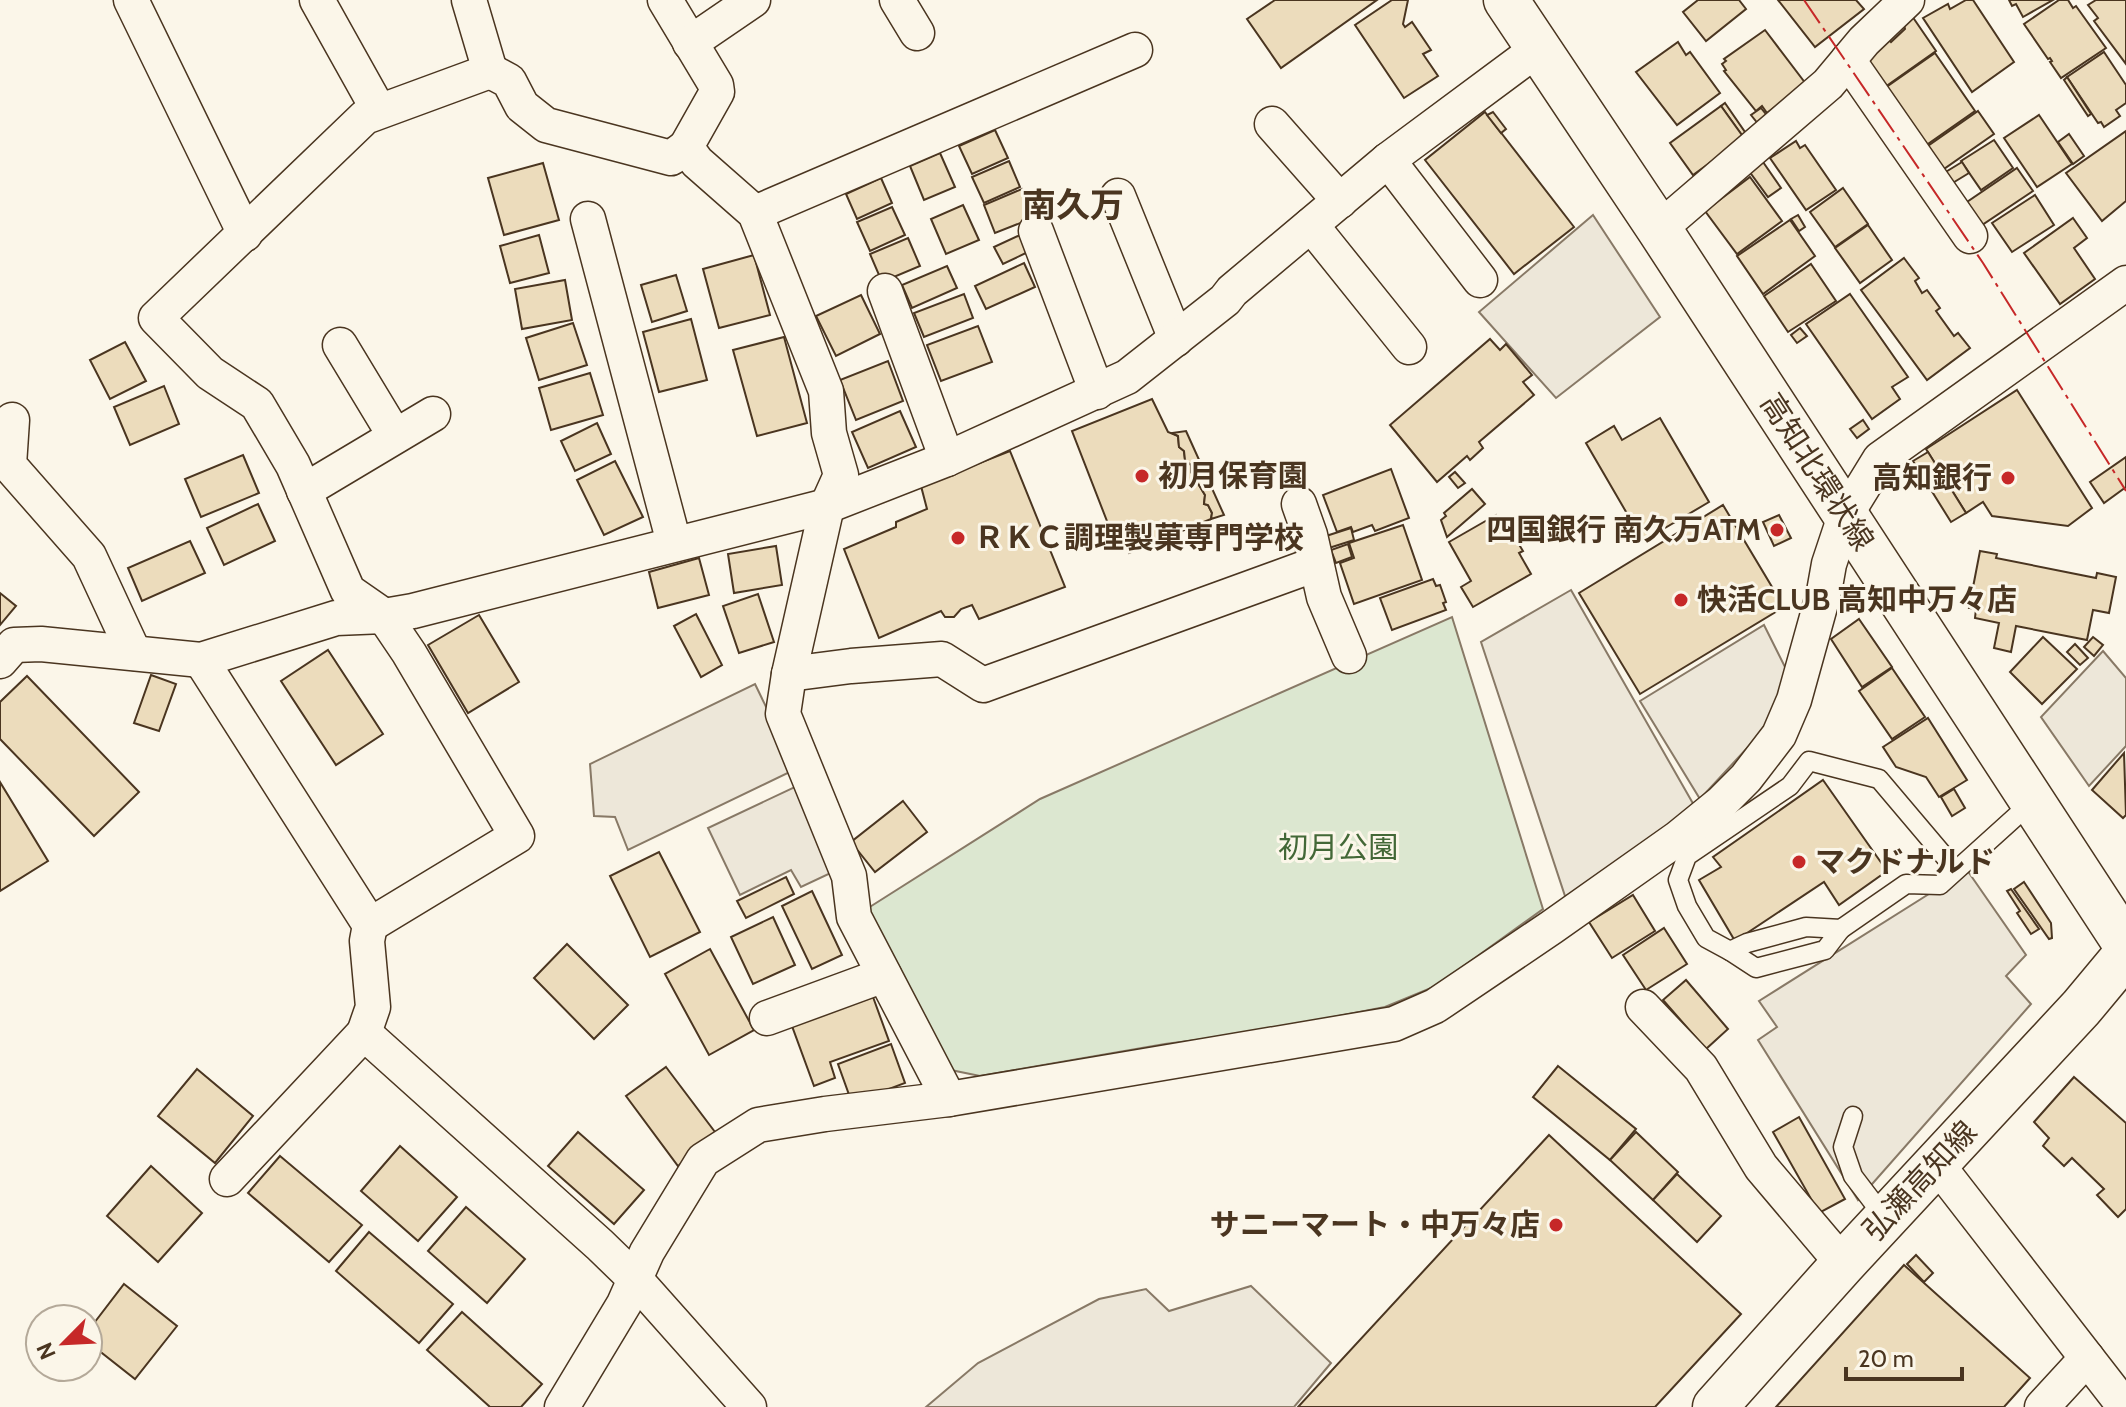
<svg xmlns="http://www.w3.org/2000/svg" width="2126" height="1407" font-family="Cabin,'Noto Sans JP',sans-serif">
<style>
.green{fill:#dce7d0;stroke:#887966;stroke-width:2}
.parking{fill:#ede7d9;stroke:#887966;stroke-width:2}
.building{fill:#ecdcbc;stroke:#4a3520;stroke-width:2}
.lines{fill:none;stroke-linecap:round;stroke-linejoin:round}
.lane-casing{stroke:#4a3520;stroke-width:21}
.street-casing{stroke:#4a3520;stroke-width:37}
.secondary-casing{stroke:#4a3520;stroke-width:47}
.primary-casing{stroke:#4a3520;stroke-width:47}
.lane{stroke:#fbf6e9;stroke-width:18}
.street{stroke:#fbf6e9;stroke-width:34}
.secondary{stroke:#fbf6e9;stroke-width:44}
.primary{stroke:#fbf6e9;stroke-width:44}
.power{stroke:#c62828;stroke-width:2;stroke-dasharray:28 6 4 6;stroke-linecap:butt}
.poi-dot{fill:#c62828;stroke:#fbf6e9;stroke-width:3}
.labels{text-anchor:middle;stroke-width:6;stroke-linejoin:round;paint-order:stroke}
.street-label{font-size:30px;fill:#4a3520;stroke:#fbf6e9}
.poi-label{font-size:30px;font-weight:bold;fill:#4a3520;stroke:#fbf6e9;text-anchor:start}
.park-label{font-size:30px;fill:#436837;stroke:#fbf6e9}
.quarter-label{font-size:34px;font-weight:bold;fill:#4a3520;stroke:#fbf6e9}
</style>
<rect width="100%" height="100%" fill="#fbf6e9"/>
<path class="green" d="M1452,617L1543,909L1436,986L1385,1007L1251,1033L1165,1044L980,1076L946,1069L865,910L1040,799Z"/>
<g class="parking">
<path d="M1593,215L1660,317L1556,398L1479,312Z"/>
<path d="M1571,590L1695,807L1568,905L1481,642Z"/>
<path d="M1764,625L1789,675L1773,720L1700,799L1640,701Z"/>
<path d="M2103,651L2126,678V746L2089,786L2041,717Z"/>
<path d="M755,684L796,769L628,850L615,817L594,816L590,764Z"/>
<path d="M799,785L835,871L801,887L791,870L740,895L708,828Z"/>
<path d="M1967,870L2026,955L2006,976L2031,1004L1858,1200L1758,1040L1777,1027L1759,1001Z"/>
<path d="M1251,1286L1331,1363L1294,1407H926L978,1363L1099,1299L1146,1289L1169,1311Z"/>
</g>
<g class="building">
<path d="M1275,0H1377L1281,68L1247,19Z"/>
<path d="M1392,0H1408L1403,24L1405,27L1412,22L1431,50L1423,54L1438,76L1404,98L1355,25Z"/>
<path d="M1698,0H1739L1746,9L1706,41L1683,12Z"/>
<path d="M1778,0H1856L1864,9L1815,47Z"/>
<path d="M1966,0H1973L2014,62L1972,92L1923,18L1948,4L1950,9Z"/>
<path d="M2009,0H2053L2023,17L2016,4L2012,6Z"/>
<path d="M2059,0H2068L2073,8L2076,6L2106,48L2061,78L2050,62L2052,61L2050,58L2048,59L2024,24Z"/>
<path d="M2096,0H2126V64L2094,21L2098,18L2088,5Z"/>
<path d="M1912,16L1936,51L1885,87L1866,59L1888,39L1891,42L1905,29L1904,25Z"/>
<path d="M1765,30L1806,84L1767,113L1762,106L1756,111L1724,71L1726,70L1722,64L1726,61L1724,59Z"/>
<path d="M1678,42L1686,55L1690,52L1720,93L1677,125L1636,72Z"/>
<path d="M2104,52L2126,85V103L2116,110L2120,116L2104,127L2101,122L2098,123L2067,77Z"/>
<path d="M1935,53L1975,111L1925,146L1885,88Z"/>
<path d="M2067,77L2091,114L2088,116L2064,80Z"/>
<path d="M1725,103L1747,135L1744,138L1721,106Z"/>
<path d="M1721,106L1744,138L1693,175L1670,143Z"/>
<path d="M1761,108L1769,118L1759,125L1751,115Z"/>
<path d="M1978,111L1994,134L1941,171L1925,148Z"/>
<path d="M1485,112L1574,227L1514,274L1425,160Z"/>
<path d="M1493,112L1506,129L1501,133L1487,115Z"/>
<path d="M2039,115L2072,164L2037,187L2004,138Z"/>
<path d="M995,130L1008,158L972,174L959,146Z"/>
<path d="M2126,131V201L2102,221L2066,173Z"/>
<path d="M2069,134L2084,156L2073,164L2058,142Z"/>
<path d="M1994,140L2013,168L1981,190L1961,161Z"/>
<path d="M1796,141L1800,148L1805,145L1836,190L1806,210L1770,158Z"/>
<path d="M940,153L955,187L924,200L910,166Z"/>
<path d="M1009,161L1020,187L984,203L972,177Z"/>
<path d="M1763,162L1781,188L1768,197L1749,171Z"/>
<path d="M1962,162L1969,173L1951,184L1944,173Z"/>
<path d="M543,163L559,220L504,235L488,178Z"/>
<path d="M2017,168L2033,191L1979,227L1964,204Z"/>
<path d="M1750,177L1782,221L1737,254L1705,211Z"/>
<path d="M881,178L892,203L857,219L846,194Z"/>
<path d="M1843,188L1868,224L1835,247L1810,212Z"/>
<path d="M1022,189L1033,218L995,233L984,205Z"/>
<path d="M2035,195L2054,225L2012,252L1992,223Z"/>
<path d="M963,205L979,240L946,254L931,219Z"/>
<path d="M892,207L905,235L870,251L857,222Z"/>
<path d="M1798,215L1805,227L1799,231L1791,219Z"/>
<path d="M2073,218L2087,238L2074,248L2095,279L2060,304L2024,253Z"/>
<path d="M1790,220L1815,256L1763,294L1737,256Z"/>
<path d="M1868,225L1892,260L1860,283L1835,248Z"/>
<path d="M539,235L549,273L510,283L500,246Z"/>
<path d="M1020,235L1028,252L1003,264L994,247Z"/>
<path d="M908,238L920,266L882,282L870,254Z"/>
<path d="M754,255L770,315L719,328L703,269Z"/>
<path d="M1904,258L1919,278L1915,281L1922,293L1927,290L1940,308L1936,311L1954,336L1958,333L1970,348L1927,380L1861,290Z"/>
<path d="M1024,263L1035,287L986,309L975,286Z"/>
<path d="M1811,264L1836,301L1788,332L1764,296Z"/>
<path d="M947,266L957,288L912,308L902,285Z"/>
<path d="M676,275L687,311L652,322L641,285Z"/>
<path d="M565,280L572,320L522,329L515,289Z"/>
<path d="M964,294L973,318L924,337L914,313Z"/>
<path d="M1850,294L1908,377L1892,387L1900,399L1872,419L1806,324Z"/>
<path d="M861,295L880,334L836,356L816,316Z"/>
<path d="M691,319L707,380L659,392L643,332Z"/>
<path d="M573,323L587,365L539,380L526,338Z"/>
<path d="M978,326L992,362L941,381L927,345Z"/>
<path d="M1800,328L1807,336L1797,343L1791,335Z"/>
<path d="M784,337L807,423L757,436L733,350Z"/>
<path d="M1490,339L1500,350L1506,344L1532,375L1523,382L1534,395L1479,442L1483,448L1470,460L1467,456L1437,482L1390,425Z"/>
<path d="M125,342L146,381L110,399L90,360Z"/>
<path d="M888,361L903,401L856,420L840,380Z"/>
<path d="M590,373L603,415L551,430L539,388Z"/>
<path d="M164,386L179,424L130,445L114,407Z"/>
<path d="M2017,390L2092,508L2068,526L1992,516L1983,502L1966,513L1926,449Z"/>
<path d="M1152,399L1168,432L1178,436L1179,447L1184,451L1185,460L1191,465V472L1205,495L1204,504L1208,505L1212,513L1211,519L1129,553L1119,531L1112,534L1072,431Z"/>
<path d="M900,411L916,447L868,468L852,432Z"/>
<path d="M1660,418L1709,502L1643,541L1586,443L1614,426L1622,440Z"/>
<path d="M1863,420L1869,429L1857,438L1850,429Z"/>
<path d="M597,423L611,454L575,471L561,441Z"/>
<path d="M1186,431L1224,515L1211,519L1212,513L1208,505L1204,504L1205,495L1191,472V465L1185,460L1184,451L1179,447L1178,436L1172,433Z"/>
<path d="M1010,451L1065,587L979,619L972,605L961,609L954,617H945L941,611L879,638L844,549L896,527V522L927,509L921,486Z"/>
<path d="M1928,452L1966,513L1951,522L1913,461Z"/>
<path d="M243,455L259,493L201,517L185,479Z"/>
<path d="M2126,457V487L2104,503L2090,482Z"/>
<path d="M615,461L643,517L604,535L577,480Z"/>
<path d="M1391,469L1409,518L1375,531L1372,525L1353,532L1351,527L1337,532L1323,495Z"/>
<path d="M1455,472L1465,483L1458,488L1449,477Z"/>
<path d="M1472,489L1485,504L1447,537L1441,520L1446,516L1444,513Z"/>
<path d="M258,504L275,541L224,565L207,528Z"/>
<path d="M1723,505L1784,607L1640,694L1579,593Z"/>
<path d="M1496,515L1508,536L1512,533L1523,551L1519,553L1531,574L1473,607L1461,587L1471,581L1449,542Z"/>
<path d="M1779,515L1791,538L1774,546L1763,522Z"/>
<path d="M1403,525L1422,580L1354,604L1340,563L1354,558L1349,543Z"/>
<path d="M1351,528L1354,540L1329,548L1326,536Z"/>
<path d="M190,541L205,573L142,601L128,568Z"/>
<path d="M1348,544L1352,557L1336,563L1331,550Z"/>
<path d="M776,546L782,585L734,593L728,554Z"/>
<path d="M1980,551L1997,554L1996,558L2096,578L2097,573L2116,577L2109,613L2093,610L2087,640L2016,626L2011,652L1994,648L1999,623L1975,618L1976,609L1969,608Z"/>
<path d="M699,558L709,595L658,608L649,572Z"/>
<path d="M1433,579L1436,586L1440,585L1446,602L1443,603L1446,610L1392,630L1380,598Z"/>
<path d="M0,593L16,606L0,625Z"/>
<path d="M758,594L774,642L739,653L723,606Z"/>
<path d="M696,614L722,665L701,677L674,626Z"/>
<path d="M479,615L519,682L468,713L428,645Z"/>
<path d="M1859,619L1892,667L1862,687L1831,639Z"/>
<path d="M2043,637L2077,669L2042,704L2010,672Z"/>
<path d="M2093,637L2103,645L2094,656L2084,647Z"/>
<path d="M2075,644L2088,658L2080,665L2067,652Z"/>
<path d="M328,650L383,734L336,765L281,681Z"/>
<path d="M1892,668L1925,717L1892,739L1859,691Z"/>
<path d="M151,675L176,684L159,731L134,723Z"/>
<path d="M27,676L139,792L94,836L0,739V702Z"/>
<path d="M1928,718L1967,780L1939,797L1926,777L1896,767L1883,747Z"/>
<path d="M2124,753L2126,815L2123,818L2092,790Z"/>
<path d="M1823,780L1887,871L1839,905L1824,882L1735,941L1699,880L1721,867L1713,857Z"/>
<path d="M0,782L48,861L0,891Z"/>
<path d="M1954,789L1965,808L1952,816L1941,797Z"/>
<path d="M903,801L927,832L875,872L851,842Z"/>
<path d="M659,852L700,932L650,957L610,876Z"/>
<path d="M786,877L794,894L746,918L737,901Z"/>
<path d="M2024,882L2051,923L2052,938L2049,939L2014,889Z"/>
<path d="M2011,889L2039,929L2031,934L2017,913L2020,911L2007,891Z"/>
<path d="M812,891L842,955L812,969L782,906Z"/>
<path d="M1633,895L1655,931L1612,958L1589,922Z"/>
<path d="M773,917L795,965L753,984L731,937Z"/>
<path d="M1664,928L1687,964L1646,990L1623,955Z"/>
<path d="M567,944L628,1005L594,1039L534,978Z"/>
<path d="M710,949L754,1030L709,1055L665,974Z"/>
<path d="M1686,980L1728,1029L1706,1049L1663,1000Z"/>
<path d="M873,997L889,1041L830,1062L835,1078L814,1086L792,1026Z"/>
<path d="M891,1044L905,1083L852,1103L838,1064Z"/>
<path d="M1558,1066L1636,1129L1610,1160L1533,1097Z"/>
<path d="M666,1067L718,1136L678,1166L626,1096Z"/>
<path d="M197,1069L253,1116L215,1163L158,1116Z"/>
<path d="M2074,1077L2126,1123V1209L2118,1217L2097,1195L2104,1189L2072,1158L2064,1166L2043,1146L2049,1138L2034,1122Z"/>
<path d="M1799,1117L1845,1199L1819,1213L1773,1132Z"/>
<path d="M578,1132L644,1190L614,1224L548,1166Z"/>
<path d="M1636,1132L1678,1172L1653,1200L1610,1160Z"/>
<path d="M1549,1135L1741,1314L1655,1407H1298Z"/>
<path d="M400,1146L457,1197L418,1241L361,1191Z"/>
<path d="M280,1156L362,1225L329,1262L248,1193Z"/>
<path d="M151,1166L202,1213L158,1262L107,1216Z"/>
<path d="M1677,1174L1721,1216L1697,1242L1653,1200Z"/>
<path d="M466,1207L525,1259L487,1303L428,1251Z"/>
<path d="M369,1232L453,1304L419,1343L336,1271Z"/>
<path d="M1916,1255L1933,1273L1924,1282L1907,1264Z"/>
<path d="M1904,1265L2030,1378L2004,1407H1776Z"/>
<path d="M124,1284L177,1326L135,1379L88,1342V1331Z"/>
<path d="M462,1312L542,1384L521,1407H490L427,1350Z"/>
</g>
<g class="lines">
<defs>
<g id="lane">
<path d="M1956,870L1879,779L1809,761L1790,786L1687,856L1678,880L1687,906L1706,938L1730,951L1747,943L1806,927L1841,929L1906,884L1940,885L2033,801"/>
<path d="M1730,951L1756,968L1825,950L1841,929"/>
<path d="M1853,1116L1843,1147L1853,1176L1885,1218"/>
</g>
<g id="street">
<path d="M131,0L245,234"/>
<path d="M317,0L379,111"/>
<path d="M665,0L716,85L717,92L686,147L697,162L755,213L826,391L829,433L841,475L827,506L789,674L783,714L849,876L854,917L949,1099"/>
<path d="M897,0L917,33"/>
<path d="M690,43L753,0"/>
<path d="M1848,60L1970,236"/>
<path d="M490,71L509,81L522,106L546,125L671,158L686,147"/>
<path d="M1272,124L1340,201"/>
<path d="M1388,160L1480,280"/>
<path d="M1118,196L1176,339"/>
<path d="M755,213L1135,50"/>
<path d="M588,219L674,543"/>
<path d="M1311,225L1409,347"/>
<path d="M1659,229L1828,84L1864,41L1907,0"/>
<path d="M1036,231L1097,392"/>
<path d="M885,291L947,459"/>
<path d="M340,345L395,436"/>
<path d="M12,420L9,465L89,556L134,653"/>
<path d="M304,491L433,414"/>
<path d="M1299,504L1310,535L1324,597L1349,656"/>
<path d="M201,660L370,925L367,941L373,1007L364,1033"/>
<path d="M0,661L14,645L41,644L201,660L336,618L384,616L413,611L827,506L947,459L1127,377L1225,300L1232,291L1388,160L1539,48"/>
<path d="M789,674L851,666L942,659L983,685L1316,564"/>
<path d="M370,925L517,836L409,653L384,616L348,591L293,465L257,404L210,373L156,318L365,117L490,71L469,0"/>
<path d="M1643,1007L1701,1068L1761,1167L1843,1264"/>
<path d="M767,1018L884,975"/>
<path d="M1936,1163L2125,1407"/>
<path d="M227,1179L364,1033L600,1245L635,1279L749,1407"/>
<path d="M562,1407L624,1304L647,1252L703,1160L758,1125L825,1114L949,1099L1394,1024L1435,1006L1552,927L1678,838L1721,803L1746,778L1779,735L1794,700L1824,592L1829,564L1845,516L1880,459L2126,283"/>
<path d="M2042,1407L2087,1358"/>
</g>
<path id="secondary" d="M1715,1407L1843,1264L2081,1008L2126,954"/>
<path id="primary" d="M1506,0L1659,229L2126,945"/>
</defs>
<use href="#lane" class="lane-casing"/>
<use href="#street" class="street-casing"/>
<use href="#secondary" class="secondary-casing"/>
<use href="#primary" class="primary-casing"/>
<use href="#lane" class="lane"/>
<use href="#street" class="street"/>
<use href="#secondary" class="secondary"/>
<use href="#primary" class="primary"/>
<path class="power" d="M1804,0L1983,263L2126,491"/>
</g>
<g class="poi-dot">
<circle cx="1142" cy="476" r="8"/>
<circle cx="2008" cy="478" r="8"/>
<circle cx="1777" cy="530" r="8"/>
<circle cx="958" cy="538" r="8"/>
<circle cx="1681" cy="600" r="8"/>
<circle cx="1799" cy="862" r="8"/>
<circle cx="1556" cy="1225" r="8"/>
</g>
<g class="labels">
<g class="street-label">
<text transform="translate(1817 472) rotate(57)" y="10">高知北環状線</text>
<text transform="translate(1920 1181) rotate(-47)" y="10">弘瀬高知線</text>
</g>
<g class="poi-label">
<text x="1158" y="486">初月保育園</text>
<text x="1992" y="488" text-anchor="end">高知銀行</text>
<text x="1761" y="540" text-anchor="end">四国銀行 南久万ATM</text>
<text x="974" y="548">ＲＫＣ調理製菓専門学校</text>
<text x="1697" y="610">快活CLUB 高知中万々店</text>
<text x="1815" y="872">マクドナルド</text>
<text x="1540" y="1235" text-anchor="end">サニーマート・中万々店</text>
</g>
<g class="park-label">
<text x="1338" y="858">初月公園</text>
</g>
<g class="quarter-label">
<text x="1073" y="217">南久万</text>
</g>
</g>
<g transform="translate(64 1343) rotate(246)"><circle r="38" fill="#fbf6e9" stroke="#b4a999" stroke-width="2"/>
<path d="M0-6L14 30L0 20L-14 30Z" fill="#c62828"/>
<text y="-12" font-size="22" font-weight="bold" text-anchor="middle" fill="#4a3520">N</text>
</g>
<path d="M1846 1367v12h116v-12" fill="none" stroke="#4a3520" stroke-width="4"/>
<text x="1858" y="1367" font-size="24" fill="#4a3520" stroke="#fbf6e9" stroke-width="6" paint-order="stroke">20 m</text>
</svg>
